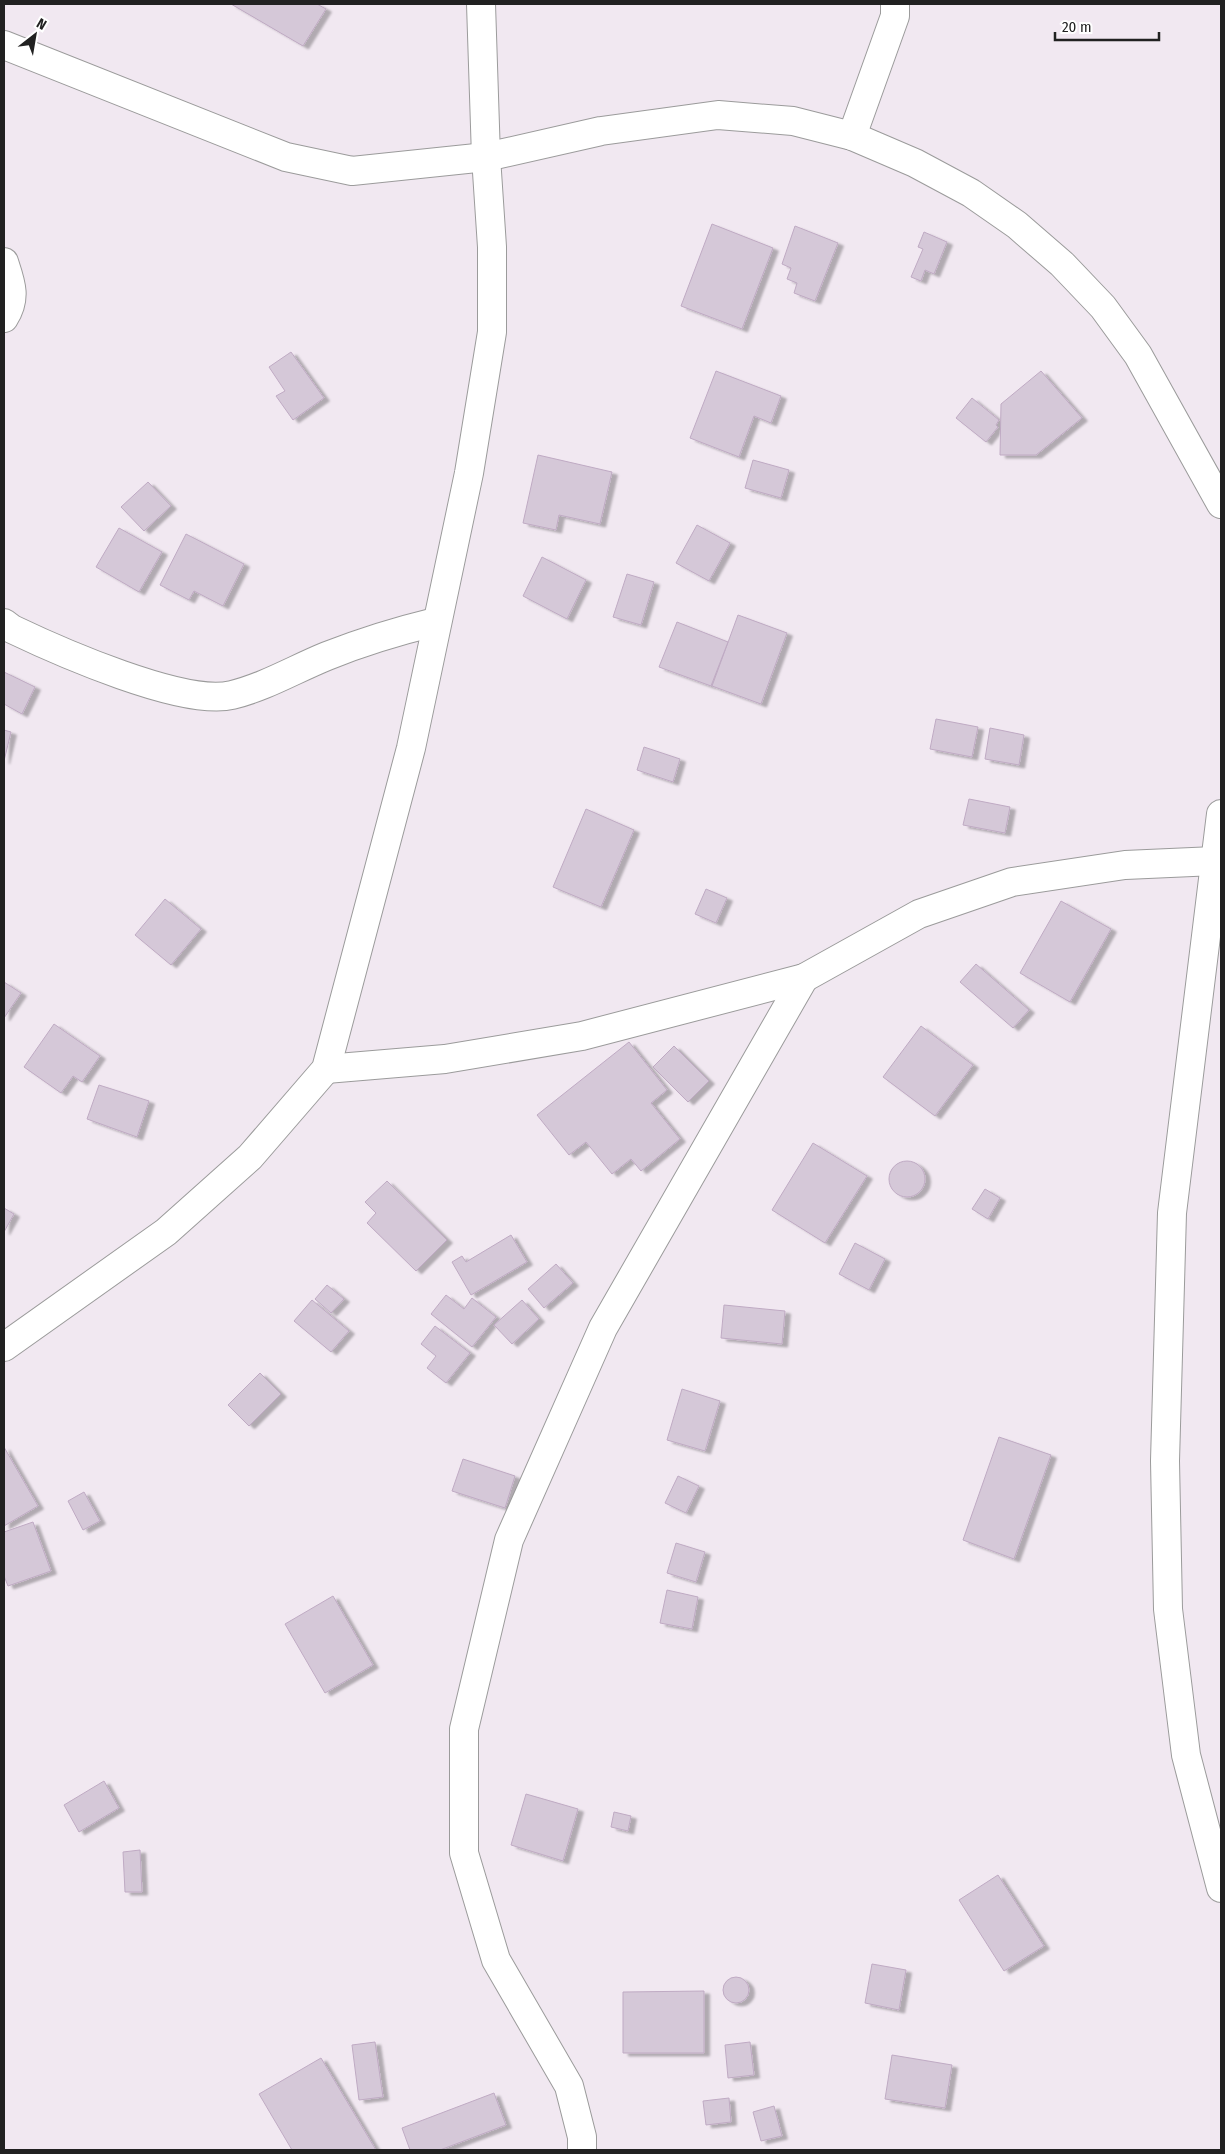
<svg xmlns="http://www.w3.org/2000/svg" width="1225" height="2154" font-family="'Fira Sans Condensed',sans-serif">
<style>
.building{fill:#d5c8d8;stroke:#bfaac3;filter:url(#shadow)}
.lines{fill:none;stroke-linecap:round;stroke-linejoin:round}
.minor-casing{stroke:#9b9b9b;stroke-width:30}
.minor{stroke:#fff;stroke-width:28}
</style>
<defs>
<filter id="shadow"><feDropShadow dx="5.5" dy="3" stdDeviation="1" flood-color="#0004"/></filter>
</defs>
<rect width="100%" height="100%" fill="#f1e8f1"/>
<g class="building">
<path d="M231,4H317L326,9L303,46Z"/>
<path d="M712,224L773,248L742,329L681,306Z"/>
<path d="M795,226L838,243L815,301L794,293L797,283L787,279L791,268L782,264Z"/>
<path d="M924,232L947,242L934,274L925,270L921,281L911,277L923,249L918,247Z"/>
<path d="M291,352L324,398L293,420L276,396L285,391L269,367Z"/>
<path d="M716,371L781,396L771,423L754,416L739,457L690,438Z"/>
<path d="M1041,371L1082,418L1036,455H1000L1001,404Z"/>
<path d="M972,398L999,420L996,425L998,427L986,442L956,418Z"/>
<path d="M538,455L612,472L600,524L559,515L556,530L523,523Z"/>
<path d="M753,460L789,470L781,498L745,488Z"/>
<path d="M148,482L171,506L144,531L121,507Z"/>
<path d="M697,525L730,543L709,581L676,563Z"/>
<path d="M119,528L162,552L139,592L96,567Z"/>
<path d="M186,534L244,564L223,606L194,591L189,600L160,585Z"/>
<path d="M542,557L586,580L567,619L523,596Z"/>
<path d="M627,574L654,582L641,625L613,617Z"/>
<path d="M738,615L787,633L761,704L712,686Z"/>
<path d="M677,622L728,642L711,686L659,667Z"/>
<path d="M4,672L35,687L22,714L4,704Z"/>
<path d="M936,719L978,727L972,757L930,749Z"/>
<path d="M990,728L1024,735L1019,765L985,759Z"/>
<path d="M4,730L11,732L4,761Z"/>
<path d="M644,747L680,759L673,782L637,770Z"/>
<path d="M969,799L1010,807L1005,833L963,825Z"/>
<path d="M586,809L634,830L601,907L553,887Z"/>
<path d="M706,889L727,898L716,923L695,914Z"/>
<path d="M165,899L201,929L171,965L135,935Z"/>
<path d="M1061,901L1111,929L1070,1002L1020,973Z"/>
<path d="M976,964L1029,1010L1013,1028L960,982Z"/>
<path d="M4,982L21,993L4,1018Z"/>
<path d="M54,1024L100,1056L82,1082L73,1076L61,1093L24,1067Z"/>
<path d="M921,1026L973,1065L935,1116L883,1077Z"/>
<path d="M629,1042L667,1090L651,1103L680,1139L641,1171L631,1159L612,1174L586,1142L569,1155L537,1115Z"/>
<path d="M674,1046L709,1081L688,1102L653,1067Z"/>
<path d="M99,1085L149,1101L137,1137L87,1119Z"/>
<path d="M813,1143L867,1176L825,1243L772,1210Z"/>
<circle cx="907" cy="1179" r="18"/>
<path d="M387,1181L447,1240L416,1271L367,1223L376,1213L365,1202Z"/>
<path d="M985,1189L1000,1198L988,1219L972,1209Z"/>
<path d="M4,1208L14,1214L4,1232Z"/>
<path d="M511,1235L527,1262L471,1295L452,1262L462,1256L466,1262Z"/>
<path d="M855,1243L885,1259L869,1290L839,1274Z"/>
<path d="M556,1264L573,1283L544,1308L528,1289Z"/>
<path d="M327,1285L344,1299L331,1313L315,1299Z"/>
<path d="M446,1295L464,1309L472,1298L496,1317L472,1347L431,1314Z"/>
<path d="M312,1300L349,1331L331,1352L294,1321Z"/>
<path d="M522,1300L539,1319L512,1344L494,1325Z"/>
<path d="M724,1305L785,1311L782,1344L721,1338Z"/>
<path d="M435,1326L470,1353L446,1383L427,1368L436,1356L421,1344Z"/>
<path d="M260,1373L281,1394L249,1426L228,1405Z"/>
<path d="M682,1389L720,1401L705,1451L667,1440Z"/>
<path d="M999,1437L1051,1455L1014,1559L963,1540Z"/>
<path d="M4,1447L38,1506L4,1526Z"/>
<path d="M463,1459L515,1476L505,1508L452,1491Z"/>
<path d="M678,1476L699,1486L686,1513L665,1503Z"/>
<path d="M84,1492L100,1521L83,1530L68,1501Z"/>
<path d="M33,1522L51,1571L8,1586L4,1576V1532Z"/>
<path d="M676,1543L705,1552L696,1582L667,1573Z"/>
<path d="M667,1590L698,1597L692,1629L660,1623Z"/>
<path d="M333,1596L373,1665L325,1693L285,1624Z"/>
<path d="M104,1781L119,1808L79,1832L64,1805Z"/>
<path d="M526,1794L578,1809L563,1861L511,1845Z"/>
<path d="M614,1812L631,1816L628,1831L611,1827Z"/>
<path d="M140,1850L142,1892H125L123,1852Z"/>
<path d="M998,1875L1044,1946L1004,1971L959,1900Z"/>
<path d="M872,1964L906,1970L899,2010L865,2003Z"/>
<circle cx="736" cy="1990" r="13"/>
<path d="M704,1991V2053H623V1992Z"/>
<path d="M375,2042L383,2097L359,2100L352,2045Z"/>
<path d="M750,2042L754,2075L728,2078L725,2045Z"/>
<path d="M892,2055L952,2065L945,2108L885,2099Z"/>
<path d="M321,2058L376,2150H292L259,2094Z"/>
<path d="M494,2093L506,2125L440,2150H410L402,2128Z"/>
<path d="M729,2098L731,2122L706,2125L703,2101Z"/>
<path d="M774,2106L782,2136L761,2141L753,2112Z"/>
</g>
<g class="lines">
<defs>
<g id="minor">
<path d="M4,45L286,157L352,171L486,157L601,131L718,115L793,121L852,136L915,163L971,193L1017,225L1062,264L1103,307L1138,355L1221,504"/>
<path d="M852,136L895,16V4"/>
<path d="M4,262C11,283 17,298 4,318"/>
<path d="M4,623L12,629C58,651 184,707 232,695C265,687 295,669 327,656C362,642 398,631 435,622"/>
<path d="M1221,814L1172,1213L1165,1461L1168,1609L1186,1755L1221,1888"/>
<path d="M326,1069L445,1059L582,1036L804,978L919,914L1012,882L1125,865L1215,861"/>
<path d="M4,1347L166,1232L250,1157L326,1069L411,748L469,473L492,332V247L486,157L481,4"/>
<path d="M582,2150V2137L569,2086L496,1960L464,1853V1729L509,1540L603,1328L804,978"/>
</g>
</defs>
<use href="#minor" class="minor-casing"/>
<use href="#minor" class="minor"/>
</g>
<rect width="1225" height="2154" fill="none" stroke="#212121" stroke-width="10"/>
<g transform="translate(35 35) rotate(31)" stroke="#ffffff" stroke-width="4" paint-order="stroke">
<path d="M0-4L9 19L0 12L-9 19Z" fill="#212121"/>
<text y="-8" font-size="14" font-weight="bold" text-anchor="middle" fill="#212121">N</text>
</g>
<path d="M1055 32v8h104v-8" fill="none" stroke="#212121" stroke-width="2.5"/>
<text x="1062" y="32" font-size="15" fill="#212121" stroke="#ffffff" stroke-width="4" paint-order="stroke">20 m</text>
</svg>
